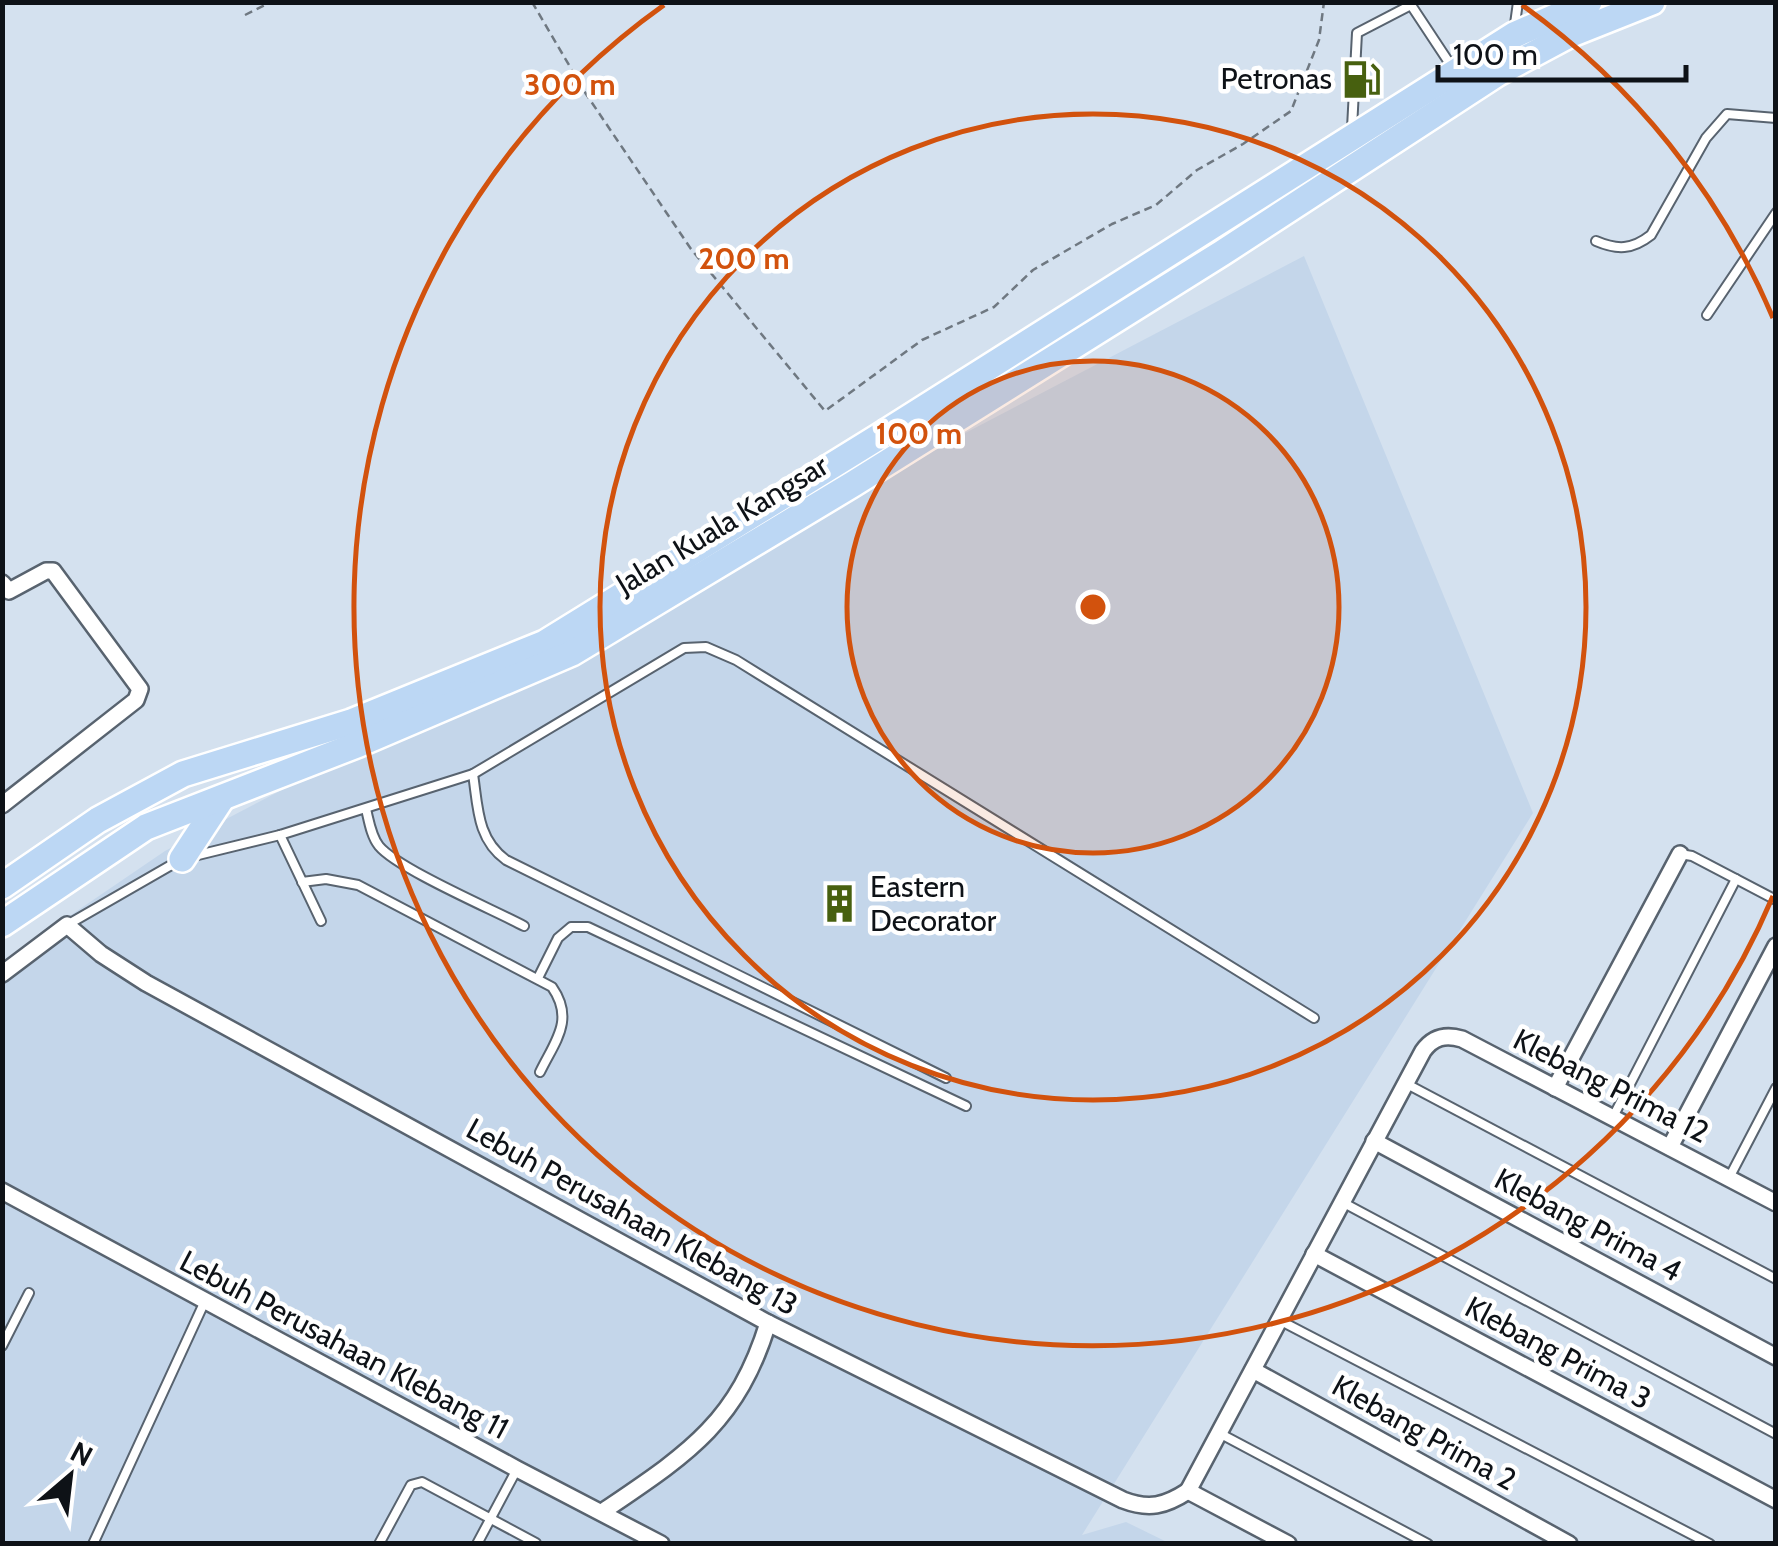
<svg xmlns="http://www.w3.org/2000/svg" width="1778" height="1546" font-family="Cabin,sans-serif">
<style>
.built{fill:#c4d6ea}
.lines{fill:none;stroke-linecap:round;stroke-linejoin:round}
.service-casing{stroke:#58636f;stroke-width:12}
.minor-casing{stroke:#58636f;stroke-width:20}
.trunk-casing{stroke:#fff;stroke-width:30}
.path{stroke:#6f7881;stroke-width:2.5;stroke-dasharray:8 5;stroke-linecap:butt}
.service{stroke:#fff;stroke-width:8}
.minor{stroke:#fff;stroke-width:15}
.trunk{stroke:#bcd7f4;stroke-width:25}
.ring{fill:none;stroke:#d2520d;stroke-width:5}
.labels{text-anchor:middle;stroke-width:9;stroke-linejoin:round;paint-order:stroke}
.poi-label{font-size:30px;fill:#0e1217;stroke:#fff;text-anchor:end}
.street-label{font-size:30px;fill:#0e1217;stroke:#fff}
.centre{fill:#d2520d;stroke:#fff;stroke-width:5}
.ring-label{font-size:30px;text-anchor:middle;font-weight:bold;fill:#d2520d;stroke:#fff;stroke-width:9;stroke-linejoin:round;paint-order:stroke}
</style>
<rect width="100%" height="100%" fill="#d4e1ef"/>
<path class="built" d="M1304,256L1533,813L1082,1535L1126,1522L1169,1543H3L2,962L165,851Z"/>
<g class="lines">
<defs>
<g id="service">
<path d="M1514,31L1518,2"/>
<path d="M1352,128L1357,33L1411,5L1452,67"/>
<path d="M1596,241C1617,250 1632,250 1651,235L1706,138L1727,114L1776,118"/>
<path d="M1707,315L1776,213"/>
<path d="M473,774C478,807 477,839 506,860L946,1078"/>
<path d="M366,809C369,821 371,836 379,846C398,869 494,910 524,926"/>
<path d="M280,835L321,921"/>
<path d="M1680,854L1692,856L1776,900"/>
<path d="M194,856L280,835L473,774L684,648L706,647L736,660L1314,1018"/>
<path d="M302,882L326,879L358,885L552,987C575,1020 555,1041 540,1072"/>
<path d="M67,925L180,860"/>
<path d="M538,978L558,938L571,927H588L966,1106"/>
<path d="M1405,1083L1776,1279"/>
<path d="M1613,1117L1736,879"/>
<path d="M1729,1178L1776,1088"/>
<path d="M1342,1202L1776,1434"/>
<path d="M1279,1320L1710,1544"/>
<path d="M2,1346L29,1293"/>
<path d="M1219,1433L1428,1544"/>
<path d="M93,1544L205,1301"/>
<path d="M379,1544L411,1485L422,1482L536,1543"/>
<path d="M477,1544L517,1469"/>
</g>
<g id="minor">
<path d="M2,583L9,591L46,571H53L140,689L136,700L2,805"/>
<path d="M2,974L67,925L101,954L146,983L768,1323L1123,1500C1149,1510 1165,1506 1188,1491"/>
<path d="M1555,1088L1680,854"/>
<path d="M1374,1141L1776,1357"/>
<path d="M1670,1147L1776,946"/>
<path d="M2,1191L517,1469L661,1544"/>
<path d="M1314,1254L1776,1500"/>
<path d="M1253,1370L1569,1544"/>
<path d="M1188,1491L1423,1051C1433,1037 1445,1034 1462,1039L1776,1203"/>
<path d="M1188,1491L1288,1544"/>
<path d="M602,1512C686,1455 737,1424 768,1323"/>
</g>
<g id="trunk">
<path d="M182,859L222,798"/>
<path d="M2,886L98,820L183,774L351,722L545,643L880,436L1514,35L1589,2"/>
<path d="M2,924L146,827L359,744L572,653L853,484L1222,253L1498,73L1569,35L1652,2"/>
</g>
</defs>
<use href="#service" class="service-casing"/>
<use href="#minor" class="minor-casing"/>
<use href="#trunk" class="trunk-casing"/>
<g class="path">
<path d="M532,2L586,94L691,249L825,411L922,340L994,307L1033,270L1112,224L1156,205L1197,170L1243,144L1291,111L1319,40L1324,2"/>
<path d="M245,15L271,2"/>
</g>
<use href="#service" class="service"/>
<use href="#minor" class="minor"/>
<use href="#trunk" class="trunk"/>
</g>
<circle cx="1093" cy="607" r="246" fill="#d2520d" fill-opacity=".12"/>
<g class="ring">
<circle cx="1093" cy="607" r="246"/>
<circle cx="1093" cy="607" r="493"/>
<path d="M1773 896A739 739 0 1 1 664 5M1522 5A739 739 0 0 1 1773 318"/>
</g>
<defs>
<symbol id="fuel-bare" viewBox="-9 -9 18 18"><path d="M-5.5-6h7V0h2V4h1.3V-2.5L3-4.5l.8-.8L6-3V5H2.5V1h-1V6h-7ZM-4.2-4.7v3.2H.2V-4.7Z" fill="#47600f" stroke="#fff" stroke-width="2.5" paint-order="stroke"/></symbol>
<symbol id="building-bare" viewBox="-9 -9 18 18"><path d="M-4-6H4V6H1V3H-1V6H-4ZM-2.5-4.3h1.7v1.8h-1.7ZM.8-4.3h1.7v1.8H.8ZM-2.5-1h1.7V.8h-1.7ZM.8-1h1.7V.8H.8Z" fill="#47600f" stroke="#fff" stroke-width="2.5" paint-order="stroke"/></symbol>
</defs>
<g fill-rule="evenodd">
<use href="#fuel-bare" x="1334" y="52" width="55" height="55"/>
<use href="#building-bare" x="812" y="876" width="55" height="55"/>
</g>
<g class="labels">
<g class="poi-label">
<text x="1332" y="89">Petronas</text>
<text x="870" y="897" text-anchor="start">Eastern<tspan x="870" dy="34">Decorator</tspan></text>
</g>
<g class="street-label">
<text transform="translate(722 525) rotate(-31)" y="10">Jalan Kuala Kangsar</text>
<text transform="translate(1611 1086) rotate(27)" y="10">Klebang Prima 12</text>
<text transform="translate(632 1217) rotate(29)" y="10">Lebuh Perusahaan Klebang 13</text>
<text transform="translate(1588 1225) rotate(28)" y="10">Klebang Prima 4</text>
<text transform="translate(344 1345) rotate(28)" y="10">Lebuh Perusahaan Klebang 11</text>
<text transform="translate(1558 1353) rotate(28)" y="10">Klebang Prima 3</text>
<text transform="translate(1424 1433) rotate(29)" y="10">Klebang Prima 2</text>
</g>
</g>
<circle cx="1093" cy="607" r="15" class="centre"/>
<g class="ring-label">
<text x="570" y="95">300 m</text>
<text x="744" y="269">200 m</text>
<text x="919" y="444">100 m</text>
</g>
<rect width="1778" height="1546" fill="none" stroke="#0e1217" stroke-width="10"/>
<g transform="translate(70 1476) rotate(28)" stroke="#ffffff" stroke-width="8" paint-order="stroke">
<path d="M0-8L18 38L0 25L-18 38Z" fill="#0e1217"/>
<text y="-15" font-size="28" font-weight="bold" text-anchor="middle" fill="#0e1217">N</text>
</g>
<path d="M1438 65v15h248v-15" fill="none" stroke="#0e1217" stroke-width="5"/>
<text x="1453" y="65" font-size="30" fill="#0e1217" stroke="#ffffff" stroke-width="8" paint-order="stroke">100 m</text>
</svg>
